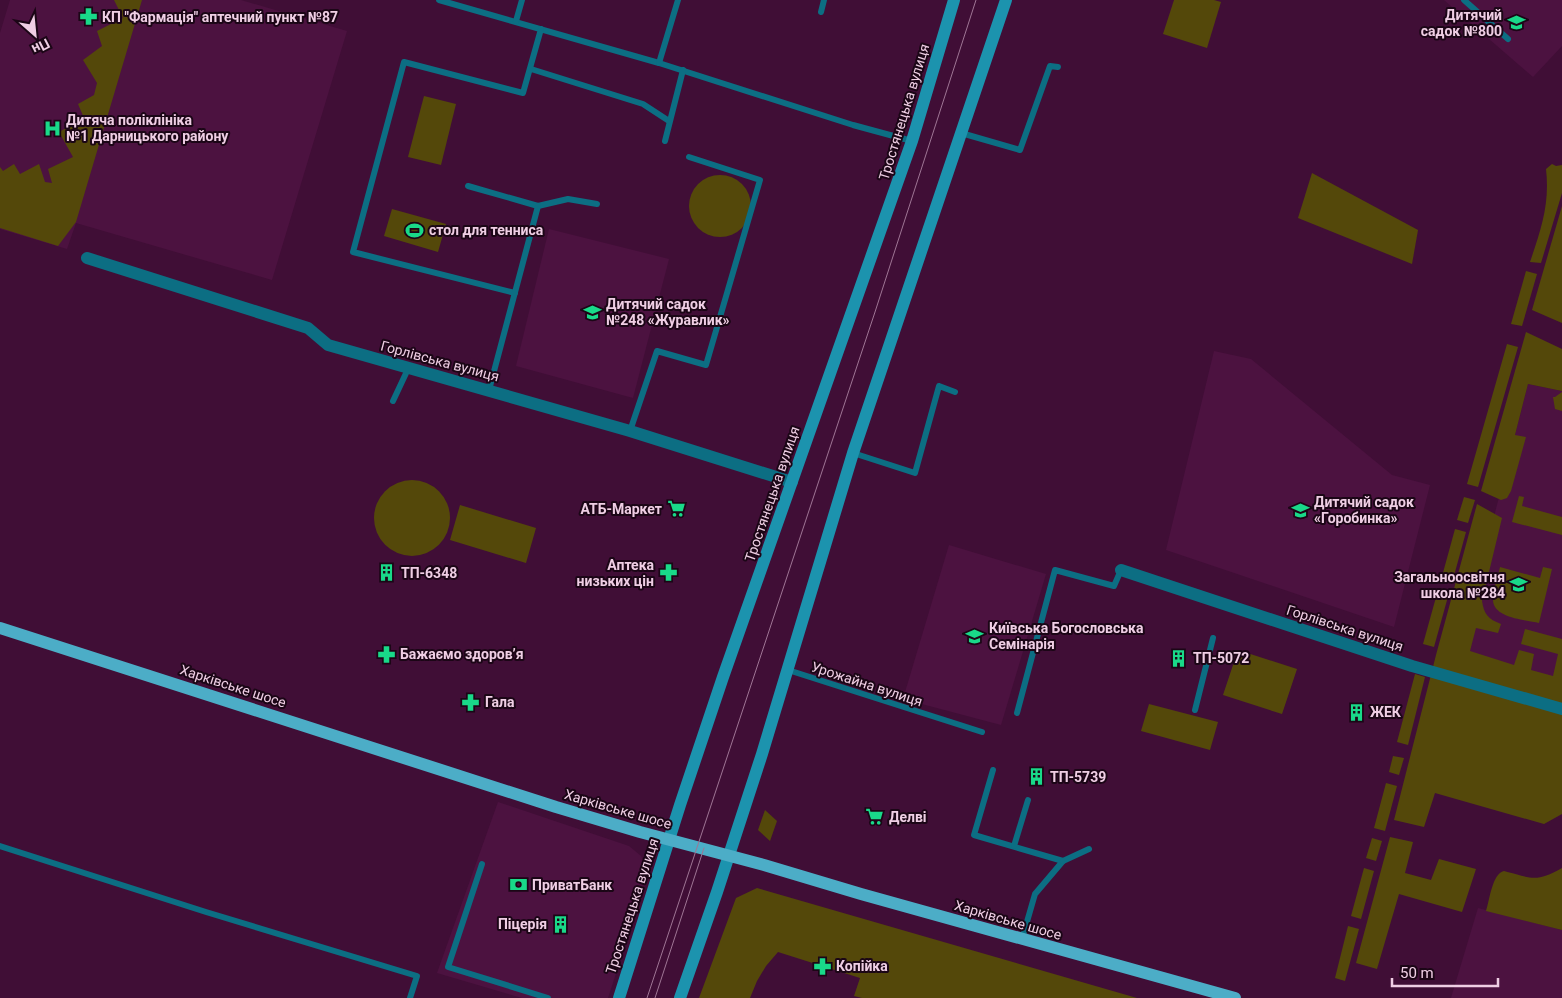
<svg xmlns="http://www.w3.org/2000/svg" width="1562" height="998" font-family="Roboto,sans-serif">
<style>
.built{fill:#4c1240}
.green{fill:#54480a}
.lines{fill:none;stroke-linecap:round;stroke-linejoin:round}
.lane{stroke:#0c6e83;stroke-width:6}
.street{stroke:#0c6e83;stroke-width:12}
.secondary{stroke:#1c93ae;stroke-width:12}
.primary{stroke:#4cadc7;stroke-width:12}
.tram{stroke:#9f7695;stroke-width:1}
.labels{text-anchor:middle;stroke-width:4;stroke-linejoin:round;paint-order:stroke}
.poi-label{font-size:14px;font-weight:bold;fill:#efcee4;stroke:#1b0616;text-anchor:start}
.street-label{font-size:14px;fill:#efcee4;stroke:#1b0616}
</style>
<rect width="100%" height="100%" fill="#400e36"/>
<g class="built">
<path d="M10,0H241L347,31L272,280L76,223L67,249L0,229V33Z"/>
<path d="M1444,0H1562V46L1533,77Z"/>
<path d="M549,229L669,259L633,398L516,366Z"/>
<path d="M1214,351L1251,359L1392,475L1430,485L1394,627L1166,550Z"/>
<path d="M1528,384L1562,391V687L1458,657Z"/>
<path d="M949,545L1046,574L1001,725L903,699Z"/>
<path d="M498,802L629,846L641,856L648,871L645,884L608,998H522L437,973Z"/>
<path d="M1478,908L1562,930V998H1451Z"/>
</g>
<g class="green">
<path d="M114,0H142L76,222L58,246L0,228V167L3,171L14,164L20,174L39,164L45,182L52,183L48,169L73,157L59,132L84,118L78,104L94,95L97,83L83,60L102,46L97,31L123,18Z"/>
<path d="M1174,0H1214L1221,2L1207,48L1163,34Z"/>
<path d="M424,96L456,104L441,165L408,157Z"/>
<path d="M1552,164L1556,166L1562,165V193L1541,263L1530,262C1541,229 1550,204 1546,169Z"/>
<path d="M1312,173L1418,230L1412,264L1298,218Z"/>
<circle cx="720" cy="206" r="31"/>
<path d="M1562,206V323L1532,310Z"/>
<path d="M392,209L446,224L438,252L384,236Z"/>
<path d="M1526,271L1537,274L1522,326L1511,324Z"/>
<path d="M1526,332L1562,349V391L1528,384L1515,435L1526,437L1511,491L1507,498L1501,500L1481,491Z"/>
<path d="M1507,344L1518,347L1478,487L1467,484Z"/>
<path d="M1562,392V411L1555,409L1553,397H1555Z"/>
<circle cx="412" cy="518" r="38"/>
<path d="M1519,496L1524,497L1522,506L1562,517V535L1512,522Z"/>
<path d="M1464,497L1475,500L1468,523L1457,520Z"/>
<path d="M1477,504L1502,518L1482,601C1484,614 1488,619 1501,624L1498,633L1476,628L1470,651L1514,665L1519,650L1534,654L1531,670L1553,676L1558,654L1521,644L1525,629L1562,639V814L1544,824L1435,793L1424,827L1394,820L1436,655Z"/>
<path d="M460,505L536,528L526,563L450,540Z"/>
<path d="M1455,529L1466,532L1452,583L1441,580Z"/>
<path d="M1500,567L1540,578L1543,567L1552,569L1539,623C1525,620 1492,618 1493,599C1493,589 1498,577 1500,567Z"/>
<path d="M1438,590L1449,593L1434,647L1423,644Z"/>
<path d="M1238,650L1297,669L1282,714L1223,695Z"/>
<path d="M1415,674L1425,677L1408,745L1397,742Z"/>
<path d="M1149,704L1218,722L1210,750L1141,731Z"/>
<path d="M1393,756L1404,758L1399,775L1389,772Z"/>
<path d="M1386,783L1397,786L1385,831L1374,828Z"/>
<path d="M765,810L777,821L770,841L758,830Z"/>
<path d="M1390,837L1413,842L1405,873L1431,880L1439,859L1476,869L1462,912L1399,894L1377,969L1356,963Z"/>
<path d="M1372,838L1382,841L1376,861L1366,858Z"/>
<path d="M1364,868L1374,871L1361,919L1351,916Z"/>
<path d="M1562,868V930L1486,911C1490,899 1492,874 1504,871C1531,878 1536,883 1562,868Z"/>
<path d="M757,888L1137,998H862L854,996L860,978L778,952L766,966L757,981L750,998H699L736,898Z"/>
<path d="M1348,926L1359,929L1345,981L1335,978Z"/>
</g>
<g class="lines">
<g class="lane">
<path d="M439,0L659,63L853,125L912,141"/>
<path d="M1464,0L1508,39"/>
<path d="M821,12L824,0"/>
<path d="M516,21L522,0"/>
<path d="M659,63L678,0"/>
<path d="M531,69L643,104L669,121"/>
<path d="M961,133L1020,150L1050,66L1058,67"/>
<path d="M665,141L683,70"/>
<path d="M468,186L538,206L568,199L597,204"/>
<path d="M515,293L353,252L404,62L523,93L541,29"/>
<path d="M489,390L538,206"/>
<path d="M393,401L408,369"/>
<path d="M630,431L657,351L706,365L760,180L689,157"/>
<path d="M853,453L915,473L939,386L955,392"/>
<path d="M788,670L982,732"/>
<path d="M1195,710L1213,638"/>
<path d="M1017,713L1055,570L1114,586L1121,570"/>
<path d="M993,770L974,835L1063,861L1035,894L1022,939"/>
<path d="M0,846L206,912L417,976L410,998"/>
<path d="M1014,846L1028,800"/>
<path d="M1063,861L1089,849"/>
<path d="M482,864L448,967L548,998"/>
</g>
<g class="street">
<path d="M87,258L308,328L328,345L630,431L792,482"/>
<path d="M1121,570L1412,666L1562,709"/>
</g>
<g class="secondary">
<path d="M619,998L680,805L723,677L912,141L954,0"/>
<path d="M680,998L717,892L762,754L853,453L1006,0"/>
</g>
<path class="primary" d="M0,628L556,807L640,832L764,865L861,894L1235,998"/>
<g class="tram">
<path d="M647,998L875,312L976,0"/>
<path d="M655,998L704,848"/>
</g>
</g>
<defs>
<symbol id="pharmacy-bare" viewBox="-9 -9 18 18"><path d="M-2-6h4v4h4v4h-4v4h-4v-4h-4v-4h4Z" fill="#19d989" stroke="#1b0616" stroke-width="2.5" paint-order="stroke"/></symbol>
<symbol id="school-bare" viewBox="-9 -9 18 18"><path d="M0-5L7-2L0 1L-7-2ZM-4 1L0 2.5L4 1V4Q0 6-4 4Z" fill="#19d989" stroke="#1b0616" stroke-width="2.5" paint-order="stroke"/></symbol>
<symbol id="hospital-bare" viewBox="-9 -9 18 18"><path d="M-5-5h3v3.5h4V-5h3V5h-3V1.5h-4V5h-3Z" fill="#19d989" stroke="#1b0616" stroke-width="2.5" paint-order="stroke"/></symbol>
<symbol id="stadium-bare" viewBox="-9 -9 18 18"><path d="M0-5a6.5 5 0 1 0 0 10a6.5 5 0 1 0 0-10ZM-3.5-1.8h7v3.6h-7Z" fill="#19d989" stroke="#1b0616" stroke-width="2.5" paint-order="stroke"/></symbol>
<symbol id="supermarket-bare" viewBox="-9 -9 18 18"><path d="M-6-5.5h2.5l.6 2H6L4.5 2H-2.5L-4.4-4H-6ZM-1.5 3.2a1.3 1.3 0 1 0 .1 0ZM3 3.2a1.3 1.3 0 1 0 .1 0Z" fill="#19d989" stroke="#1b0616" stroke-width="2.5" paint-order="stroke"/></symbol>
<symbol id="building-bare" viewBox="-9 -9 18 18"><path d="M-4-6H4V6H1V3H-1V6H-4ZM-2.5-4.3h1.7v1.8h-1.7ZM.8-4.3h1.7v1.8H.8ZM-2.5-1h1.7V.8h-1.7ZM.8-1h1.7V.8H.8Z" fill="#19d989" stroke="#1b0616" stroke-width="2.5" paint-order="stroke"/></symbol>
<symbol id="university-bare" viewBox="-9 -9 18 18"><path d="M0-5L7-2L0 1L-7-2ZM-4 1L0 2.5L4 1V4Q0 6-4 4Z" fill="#19d989" stroke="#1b0616" stroke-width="2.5" paint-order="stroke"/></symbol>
<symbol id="bank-bare" viewBox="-9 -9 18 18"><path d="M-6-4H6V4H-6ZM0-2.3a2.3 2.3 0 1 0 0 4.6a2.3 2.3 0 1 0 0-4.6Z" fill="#19d989" stroke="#1b0616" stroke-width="2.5" paint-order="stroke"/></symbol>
</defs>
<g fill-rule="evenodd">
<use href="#pharmacy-bare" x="76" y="4" width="25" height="25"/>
<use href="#school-bare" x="1504" y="10" width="25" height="25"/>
<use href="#hospital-bare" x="40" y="116" width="25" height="25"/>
<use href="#stadium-bare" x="402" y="218" width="25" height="25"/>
<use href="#school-bare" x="580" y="300" width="25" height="25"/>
<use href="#supermarket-bare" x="664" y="496" width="25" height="25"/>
<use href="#school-bare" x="1288" y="498" width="25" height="25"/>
<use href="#building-bare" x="374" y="560" width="25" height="25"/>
<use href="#pharmacy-bare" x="656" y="560" width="25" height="25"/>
<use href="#school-bare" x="1506" y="572" width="25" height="25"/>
<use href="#university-bare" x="962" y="624" width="25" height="25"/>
<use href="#pharmacy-bare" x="374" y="642" width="25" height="25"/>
<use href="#building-bare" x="1166" y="646" width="25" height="25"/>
<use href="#pharmacy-bare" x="458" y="690" width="25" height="25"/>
<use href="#building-bare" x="1344" y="700" width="25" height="25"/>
<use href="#building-bare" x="1024" y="764" width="25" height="25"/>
<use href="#supermarket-bare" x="862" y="804" width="25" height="25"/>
<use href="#bank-bare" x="506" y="872" width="25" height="25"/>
<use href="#building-bare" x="548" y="912" width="25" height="25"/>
<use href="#pharmacy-bare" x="810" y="954" width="25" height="25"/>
</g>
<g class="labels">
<g class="poi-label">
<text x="1502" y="20" text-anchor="end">Дитячий<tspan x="1502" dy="16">садок №800</tspan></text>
<text x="102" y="22">КП "Фармація" аптечний пункт №87</text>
<text x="66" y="125">Дитяча поліклініка<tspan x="66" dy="16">№1 Дарницького району</tspan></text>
<text x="429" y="235">стол для тенниса</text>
<text x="606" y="309">Дитячий садок<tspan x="606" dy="16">№248 «Журавлик»</tspan></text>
<text x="1314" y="507">Дитячий садок<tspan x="1314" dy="16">«Горобинка»</tspan></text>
<text x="662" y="514" text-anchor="end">АТБ-Маркет</text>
<text x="654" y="570" text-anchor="end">Аптека<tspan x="654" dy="16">низьких цін</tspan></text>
<text x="401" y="578">ТП-6348</text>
<text x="1505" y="582" text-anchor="end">Загальноосвітня<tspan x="1505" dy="16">школа №284</tspan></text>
<text x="989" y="633">Київська Богословська<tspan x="989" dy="16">Семінарія</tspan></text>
<text x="400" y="659">Бажаємо здоровʼя</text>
<text x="1193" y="663">ТП-5072</text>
<text x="485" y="707">Гала</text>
<text x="1370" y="717">ЖЕК</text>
<text x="1050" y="782">ТП-5739</text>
<text x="889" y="822">Делві</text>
<text x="532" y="890">ПриватБанк</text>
<text x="547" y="929" text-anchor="end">Піцерія</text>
<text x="836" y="971">Копійка</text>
</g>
<g class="street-label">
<text transform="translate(904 112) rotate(-73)" y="5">Тростянецька вулиця</text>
<text transform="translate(440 361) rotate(15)" y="5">Горлівська вулиця</text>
<text transform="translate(772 494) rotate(-71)" y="5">Тростянецька вулиця</text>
<text transform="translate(1345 628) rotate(18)" y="5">Горлівська вулиця</text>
<text transform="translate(867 684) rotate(18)" y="5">Урожайна вулиця</text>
<text transform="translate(233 686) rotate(18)" y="5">Харківське шосе</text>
<text transform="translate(618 809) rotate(16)" y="5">Харківське шосе</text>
<text transform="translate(632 906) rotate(-72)" y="5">Тростянецька вулиця</text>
<text transform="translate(1008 920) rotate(16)" y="5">Харківське шосе</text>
</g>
</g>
<g transform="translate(35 35) rotate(153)" stroke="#1b0616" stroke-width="4" paint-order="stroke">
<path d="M0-4L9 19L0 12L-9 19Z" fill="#efcee4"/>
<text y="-8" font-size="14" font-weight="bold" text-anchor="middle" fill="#efcee4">Пн</text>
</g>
<path d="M1392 978v8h106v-8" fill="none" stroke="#efcee4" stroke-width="2.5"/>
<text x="1400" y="978" font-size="15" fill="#efcee4" stroke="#1b0616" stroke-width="4" paint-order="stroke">50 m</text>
</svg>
